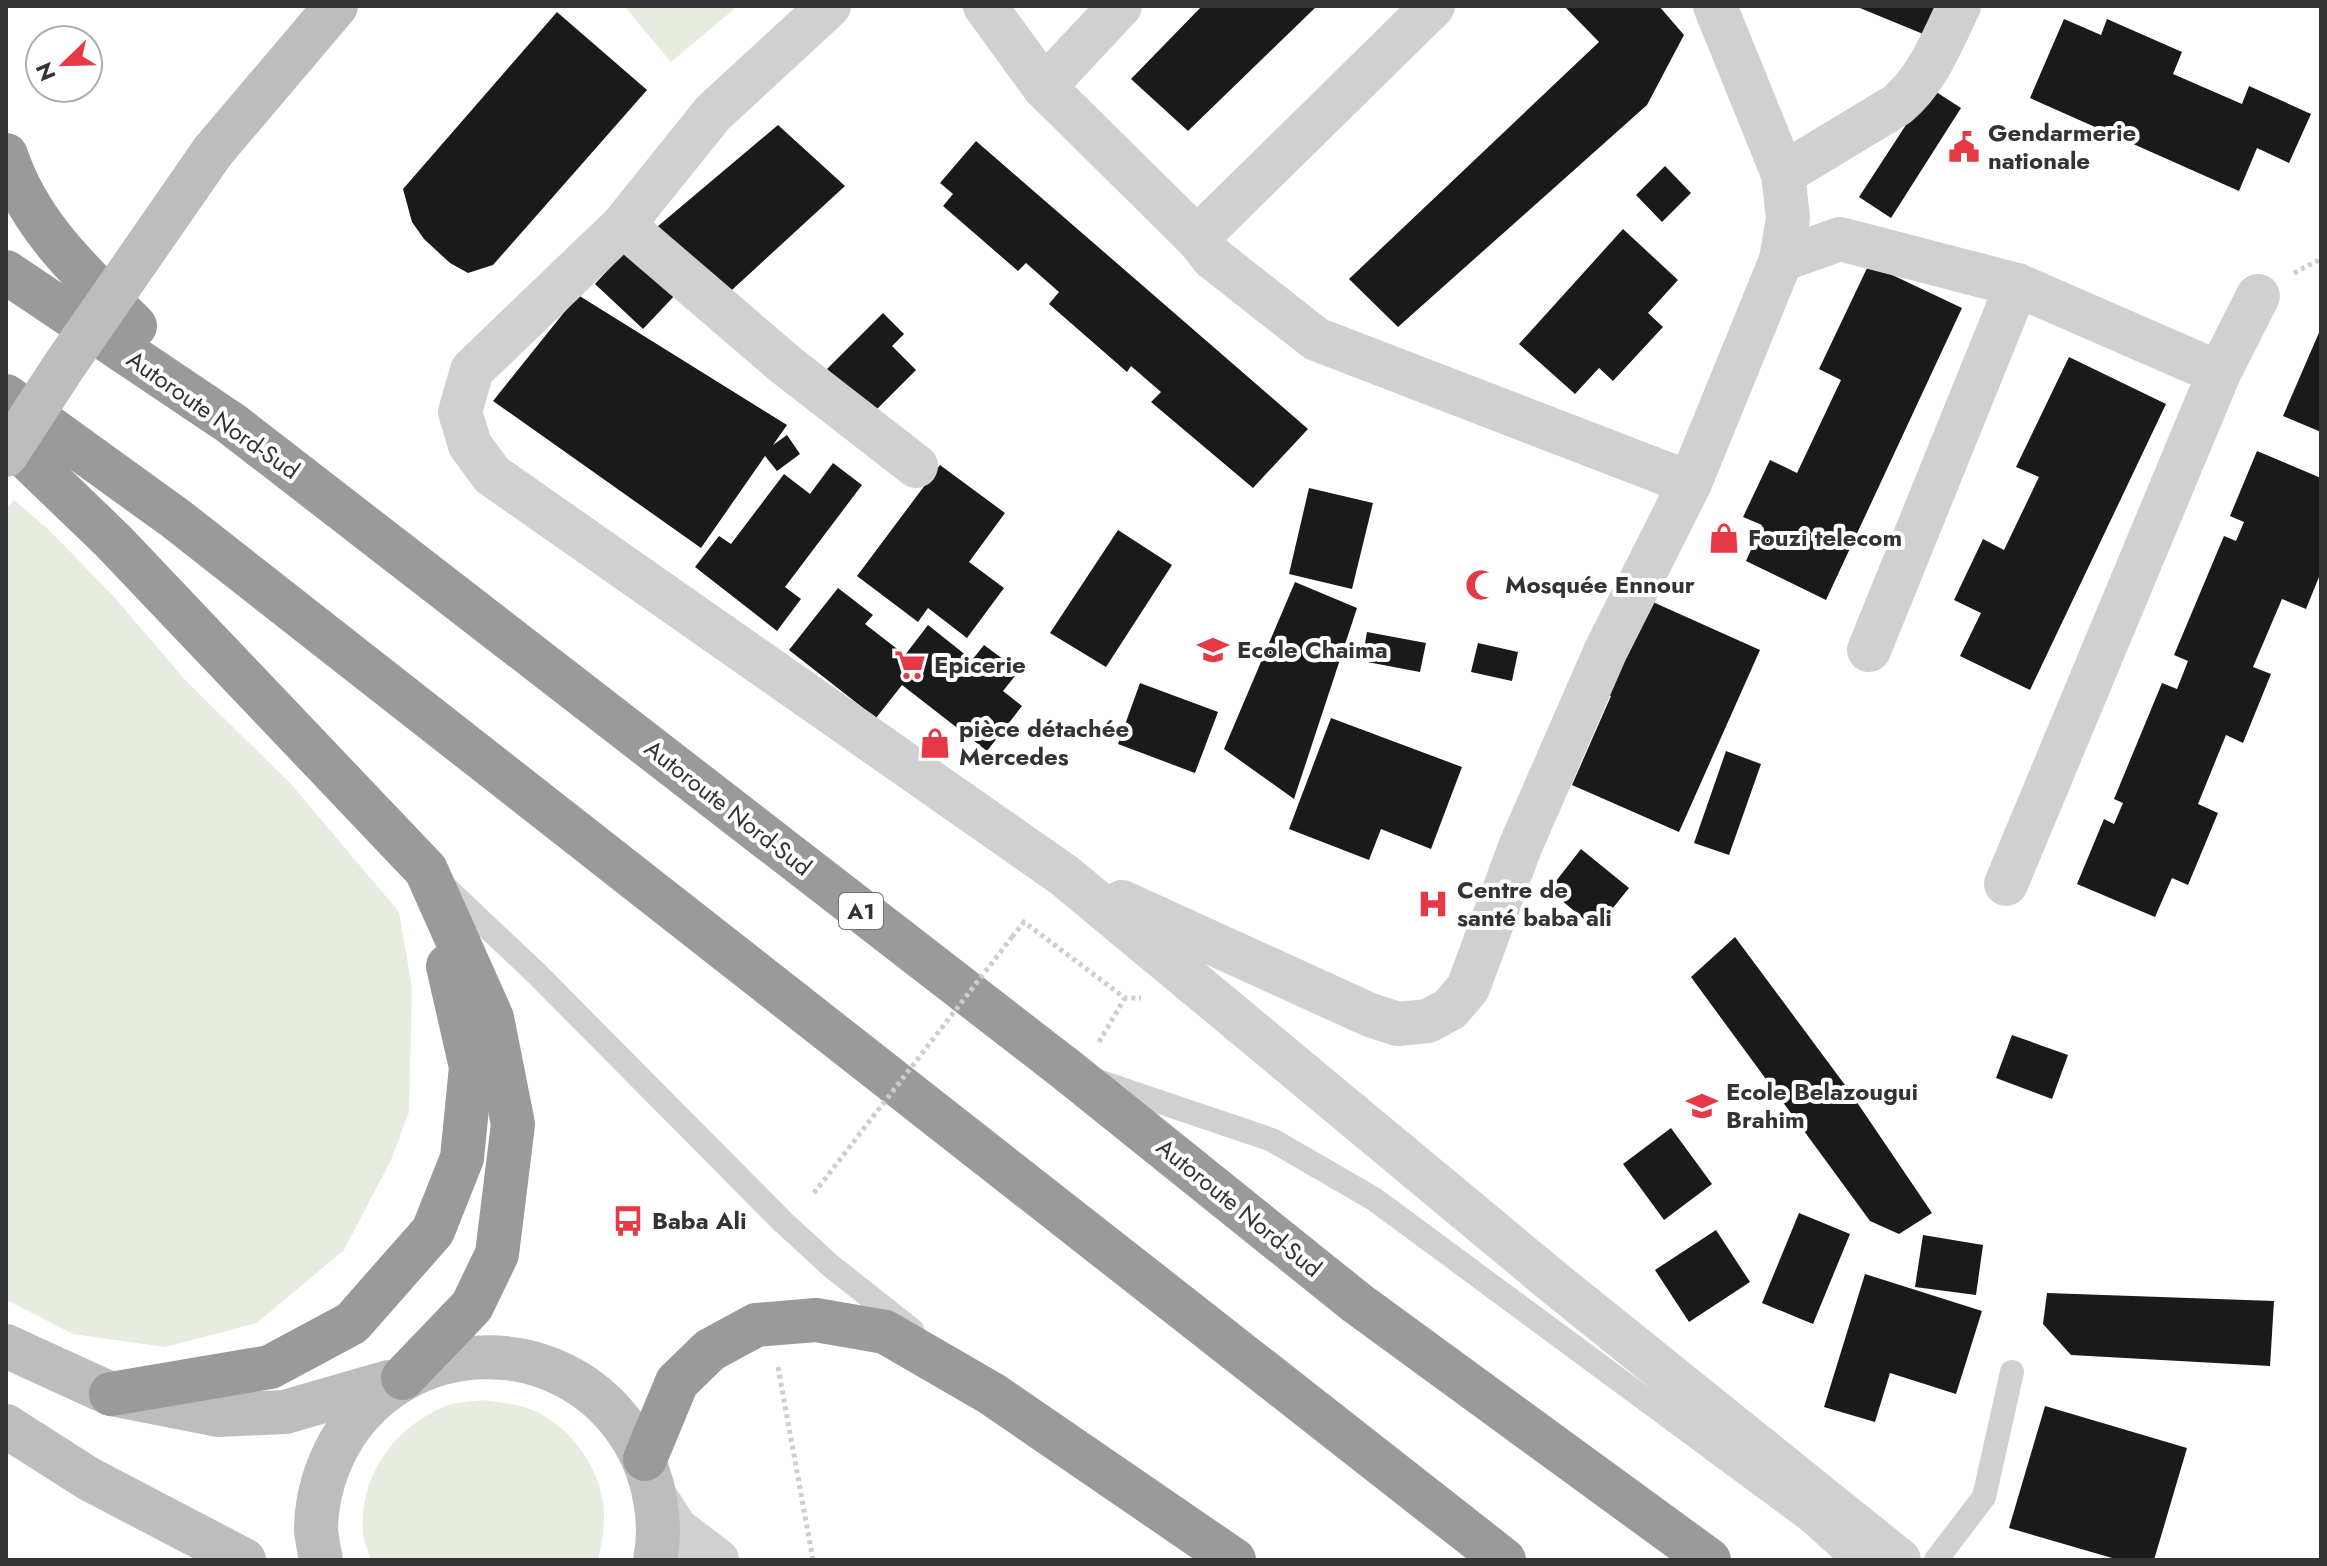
<svg xmlns="http://www.w3.org/2000/svg" width="2327" height="1566" font-family="Jost,sans-serif">
<style>
.green{fill:#e6ecdf}
.building{fill:#1a1a1a}
.lines{fill:none;stroke-linecap:round;stroke-linejoin:round}
.path{stroke:#cdcdcd;stroke-width:5;stroke-dasharray:4 4;stroke-linecap:butt}
.lane{stroke:#d0d0d0;stroke-width:24}
.street{stroke:#d0d0d0;stroke-width:44}
.secondary{stroke:#bdbdbd;stroke-width:44}
.highway{stroke:#9a9a9a;stroke-width:44}
.path-bridge{stroke:#cdcdcd;stroke-width:5;stroke-dasharray:4 4;stroke-linecap:butt}
.secondary-bridge{stroke:#bdbdbd;stroke-width:44}
.labels{text-anchor:middle;stroke-width:8;stroke-linejoin:round;paint-order:stroke}
.shield{fill:#fff;stroke:#707070;stroke-width:2}
.shield-label{font-size:22px;font-weight:bold;fill:#333}
.poi-label{font-size:24px;font-weight:bold;fill:#333;stroke:#fff;text-anchor:start}
.street-label{font-size:24px;fill:#333;stroke:#fff}
</style>
<rect width="100%" height="100%" fill="#fff"/>
<g class="green">
<path d="M624,6H738L671,62Z"/>
<path d="M14,500L49,530L114,597L187,682L291,784L399,912L412,988L409,1112L391,1160L344,1250L257,1323L165,1347L73,1334L6,1300V509Z"/>
<path d="M483,1400C495,1402 508,1403 520,1406C558,1415 593,1455 601,1493C607,1516 603,1538 598,1560H370C368,1550 363,1540 363,1530C360,1476 393,1430 441,1408C453,1402 470,1402 483,1400Z"/>
</g>
<g class="building">
<path d="M1202,6H1317L1188,131L1131,79Z"/>
<path d="M1564,6H1659L1684,35L1647,105L1398,327L1349,279L1599,42Z"/>
<path d="M1855,6H1940L1928,36Z"/>
<path d="M557,12L647,90L493,265L468,273L450,263L424,239L412,222L403,189Z"/>
<path d="M2064,19L2101,35L2107,19L2182,52L2173,74L2242,104L2249,86L2311,114L2289,163L2257,148L2239,191L2030,98Z"/>
<path d="M1930,88L1961,108L1891,218L1859,197Z"/>
<path d="M778,125L845,186L721,300L651,232Z"/>
<path d="M976,141L1308,429L1253,488L1151,402L1161,392L1131,366L1127,372L1049,304L1059,292L1026,263L1018,271L943,206L953,194L940,183Z"/>
<path d="M1665,166L1691,193L1662,222L1636,195Z"/>
<path d="M1623,229L1678,280L1648,313L1663,327L1613,381L1599,368L1575,394L1519,344Z"/>
<path d="M630,246L679,291L643,329L595,284Z"/>
<path d="M1869,264L1962,308L1826,600L1746,561L1762,525L1743,517L1770,460L1797,473L1841,380L1819,369Z"/>
<path d="M578,295L787,425L773,445L787,435L800,454L777,471L765,456L701,548L493,401Z"/>
<path d="M883,313L904,334L892,346L916,370L872,414L827,369Z"/>
<path d="M2321,328V432L2283,416Z"/>
<path d="M2069,357L2166,404L2030,690L1960,656L1981,613L1954,600L1983,539L2004,550L2039,477L2016,467Z"/>
<path d="M2257,451L2321,478V572L2306,609L2282,599L2253,667L2271,674L2243,743L2226,735L2198,804L2218,813L2188,885L2172,878L2155,917L2077,884L2104,819L2114,824L2123,803L2114,799L2162,683L2177,689L2188,661L2174,655L2224,536L2236,541L2244,522L2230,516Z"/>
<path d="M833,463L862,485L785,587L801,599L777,631L695,567L719,536L731,544L784,474L810,494Z"/>
<path d="M940,465L1005,513L969,562L1004,588L967,638L928,608L918,622L857,576Z"/>
<path d="M1309,488L1373,503L1352,589L1289,574Z"/>
<path d="M1118,530L1172,565L1106,667L1050,633Z"/>
<path d="M1295,582L1357,608L1294,799L1224,749Z"/>
<path d="M838,588L873,615L865,624L905,655L928,625L972,660L984,645L1019,671L1003,691L1022,706L987,751L902,685L876,718L789,650Z"/>
<path d="M1644,598L1760,650L1679,832L1572,785L1611,696L1601,692Z"/>
<path d="M1367,632L1426,643L1420,672L1362,661Z"/>
<path d="M1478,643L1518,652L1512,681L1471,672Z"/>
<path d="M1140,683L1218,712L1195,773L1118,744Z"/>
<path d="M1331,718L1462,767L1431,849L1381,829L1369,860L1289,829Z"/>
<path d="M1726,751L1761,764L1729,855L1694,843Z"/>
<path d="M1581,849L1629,888L1596,929L1549,890Z"/>
<path d="M1735,937L1848,1089L1932,1213L1899,1234L1870,1221L1691,977Z"/>
<path d="M2012,1035L2068,1055L2052,1099L1996,1078Z"/>
<path d="M1671,1128L1712,1184L1664,1220L1623,1164Z"/>
<path d="M1799,1213L1850,1234L1813,1324L1762,1303Z"/>
<path d="M1716,1230L1750,1282L1689,1322L1655,1270Z"/>
<path d="M1923,1235L1983,1245L1976,1295L1915,1287Z"/>
<path d="M1865,1274L1982,1311L1956,1394L1890,1373L1875,1422L1824,1407Z"/>
<path d="M2047,1293L2274,1301L2270,1366L2071,1355L2043,1324Z"/>
<path d="M2045,1406L2187,1448L2154,1560H2119L2009,1528Z"/>
</g>
<g class="lines">
<g class="path">
<path d="M2294,273L2321,259"/>
<path d="M1012,937L1024,922L1125,998H1141"/>
<path d="M1099,1042L1125,998"/>
<path d="M778,1367L813,1560"/>
</g>
<g class="lane">
<path d="M443,885L536,973L783,1222L831,1266L912,1330"/>
<path d="M1098,1081L1272,1140L1374,1199L1810,1521L1853,1560"/>
<path d="M1936,1560L1984,1497L2012,1372"/>
</g>
<g class="street">
<path d="M829,6L713,113L623,225L472,370L460,412L470,445L492,475L1065,876L1551,1280L1899,1560"/>
<path d="M985,6L1044,87L1197,238L1213,258L1316,339L1690,483"/>
<path d="M1044,87L1120,6"/>
<path d="M1783,174L1897,105C1928,79 1942,41 1959,6"/>
<path d="M623,225L786,365L916,466"/>
<path d="M1197,238L1433,6"/>
<path d="M1781,260L1840,239L2017,285L2219,373L2006,884"/>
<path d="M2219,373L2258,296"/>
<path d="M1869,650L2017,285"/>
<path d="M1122,902L1370,1015L1398,1024L1428,1021L1450,1009L1468,988L1520,847L1606,650L1690,483L1781,260L1788,218L1783,174L1715,6"/>
<path d="M656,1498L676,1529L717,1560"/>
</g>
<g class="secondary">
<path d="M213,151L336,6"/>
<path d="M6,1346L111,1394L218,1415L285,1412L389,1382"/>
<path d="M6,1426L89,1479L244,1560"/>
<path d="M321,1560C319,1550 317,1540 316,1530C316,1508 321,1485 329,1465C383,1332 563,1319 635,1443C654,1476 663,1522 655,1560"/>
</g>
<g class="highway">
<path d="M6,155C30,227 83,274 135,326"/>
<path d="M6,272L232,424L1067,1070L1357,1303L1709,1560"/>
<path d="M6,396L175,518L1504,1560"/>
<path d="M6,438L113,541L426,870L492,1018L513,1124L497,1254L472,1306L403,1378"/>
<path d="M111,1394L270,1367L352,1323L433,1231L462,1158L471,1067L448,966"/>
<path d="M645,1459L677,1382L710,1350L756,1325L816,1320L885,1332L992,1394L1234,1560"/>
</g>
<path class="path-bridge" d="M814,1193L1012,937"/>
<path class="secondary-bridge" d="M6,455L64,366L213,151"/>
</g>
<defs>
<symbol id="civic-bare" viewBox="-9 -9 18 18"><path d="M-.6-6.5H3V-4.5H.6V-3L4-1V1h2V6H-6V1h2V-1L-.6-3ZM-1.2 2.5V6h2.4V2.5Z" fill="#e63946" stroke="#fff" stroke-width="2.5" paint-order="stroke"/></symbol>
<symbol id="shop-bare" viewBox="-9 -9 18 18"><path d="M-5-2.5h2.3a2.7 3.5 0 0 1 5.4 0H5L5.5 6h-11ZM-1.5-2.5h3a1.5 2.3 0 0 0-3 0Z" fill="#e63946" stroke="#fff" stroke-width="2.5" paint-order="stroke"/></symbol>
<symbol id="mosque-bare" viewBox="-9 -9 18 18"><path d="M3.5-4.9A6 6 0 1 0 3.5 4.9A5 5 0 1 1 3.5-4.9Z" fill="#e63946" stroke="#fff" stroke-width="2.5" paint-order="stroke"/></symbol>
<symbol id="school-bare" viewBox="-9 -9 18 18"><path d="M0-5L7-2L0 1L-7-2ZM-4 1L0 2.5L4 1V4Q0 6-4 4Z" fill="#e63946" stroke="#fff" stroke-width="2.5" paint-order="stroke"/></symbol>
<symbol id="supermarket-bare" viewBox="-9 -9 18 18"><path d="M-6-5.5h2.5l.6 2H6L4.5 2H-2.5L-4.4-4H-6ZM-1.5 3.2a1.3 1.3 0 1 0 .1 0ZM3 3.2a1.3 1.3 0 1 0 .1 0Z" fill="#e63946" stroke="#fff" stroke-width="2.5" paint-order="stroke"/></symbol>
<symbol id="hospital-bare" viewBox="-9 -9 18 18"><path d="M-5-5h3v3.5h4V-5h3V5h-3V1.5h-4V5h-3Z" fill="#e63946" stroke="#fff" stroke-width="2.5" paint-order="stroke"/></symbol>
<symbol id="bus-bare" viewBox="-9 -9 18 18"><path d="M-5-6H5V4H4V6H2V4H-2V6H-4V4H-5ZM-3.5-4V0h7V-4ZM-3.5 1.2v1.5H-2V1.2ZM2 1.2v1.5H3.5V1.2Z" fill="#e63946" stroke="#fff" stroke-width="2.5" paint-order="stroke"/></symbol>
</defs>
<g fill-rule="evenodd">
<use href="#civic-bare" x="1942" y="125" width="44" height="44"/>
<use href="#shop-bare" x="1702" y="516" width="44" height="44"/>
<use href="#mosque-bare" x="1459" y="563" width="44" height="44"/>
<use href="#school-bare" x="1191" y="628" width="44" height="44"/>
<use href="#supermarket-bare" x="888" y="643" width="44" height="44"/>
<use href="#shop-bare" x="913" y="721" width="44" height="44"/>
<use href="#hospital-bare" x="1411" y="882" width="44" height="44"/>
<use href="#school-bare" x="1680" y="1084" width="44" height="44"/>
<use href="#bus-bare" x="606" y="1199" width="44" height="44"/>
</g>
<g class="labels">
<rect class="shield" x="839" y="893" width="44" height="36" rx="6"/>
<g class="shield-label">
<text x="861" y="919">A1</text>
</g>
<g class="poi-label">
<text x="1988" y="141">Gendarmerie<tspan x="1988" dy="28">nationale</tspan></text>
<text x="1748" y="546">Fouzi telecom</text>
<text x="1505" y="593">Mosquée Ennour</text>
<text x="1237" y="658">Ecole Chaima</text>
<text x="934" y="673">Epicerie</text>
<text x="959" y="737">pièce détachée<tspan x="959" dy="28">Mercedes</tspan></text>
<text x="1457" y="898">Centre de<tspan x="1457" dy="28">santé baba ali</tspan></text>
<text x="1726" y="1100">Ecole Belazougui<tspan x="1726" dy="28">Brahim</tspan></text>
<text x="652" y="1229">Baba Ali</text>
</g>
<g class="street-label">
<text transform="translate(213 415) rotate(35)" y="8">Autoroute Nord-Sud</text>
<text transform="translate(728 808) rotate(38)" y="8">Autoroute Nord-Sud</text>
<text transform="translate(1239 1208) rotate(39)" y="8">Autoroute Nord-Sud</text>
</g>
</g>
<rect width="2327" height="1566" fill="none" stroke="#333333" stroke-width="16"/>
<g transform="translate(64 64) rotate(247)"><circle r="38" fill="#ffffff" stroke="#adadad" stroke-width="2"/>
<path d="M0-6L14 30L0 20L-14 30Z" fill="#e63946"/>
<text y="-12" font-size="22" font-weight="bold" text-anchor="middle" fill="#333333">N</text>
</g>
</svg>
